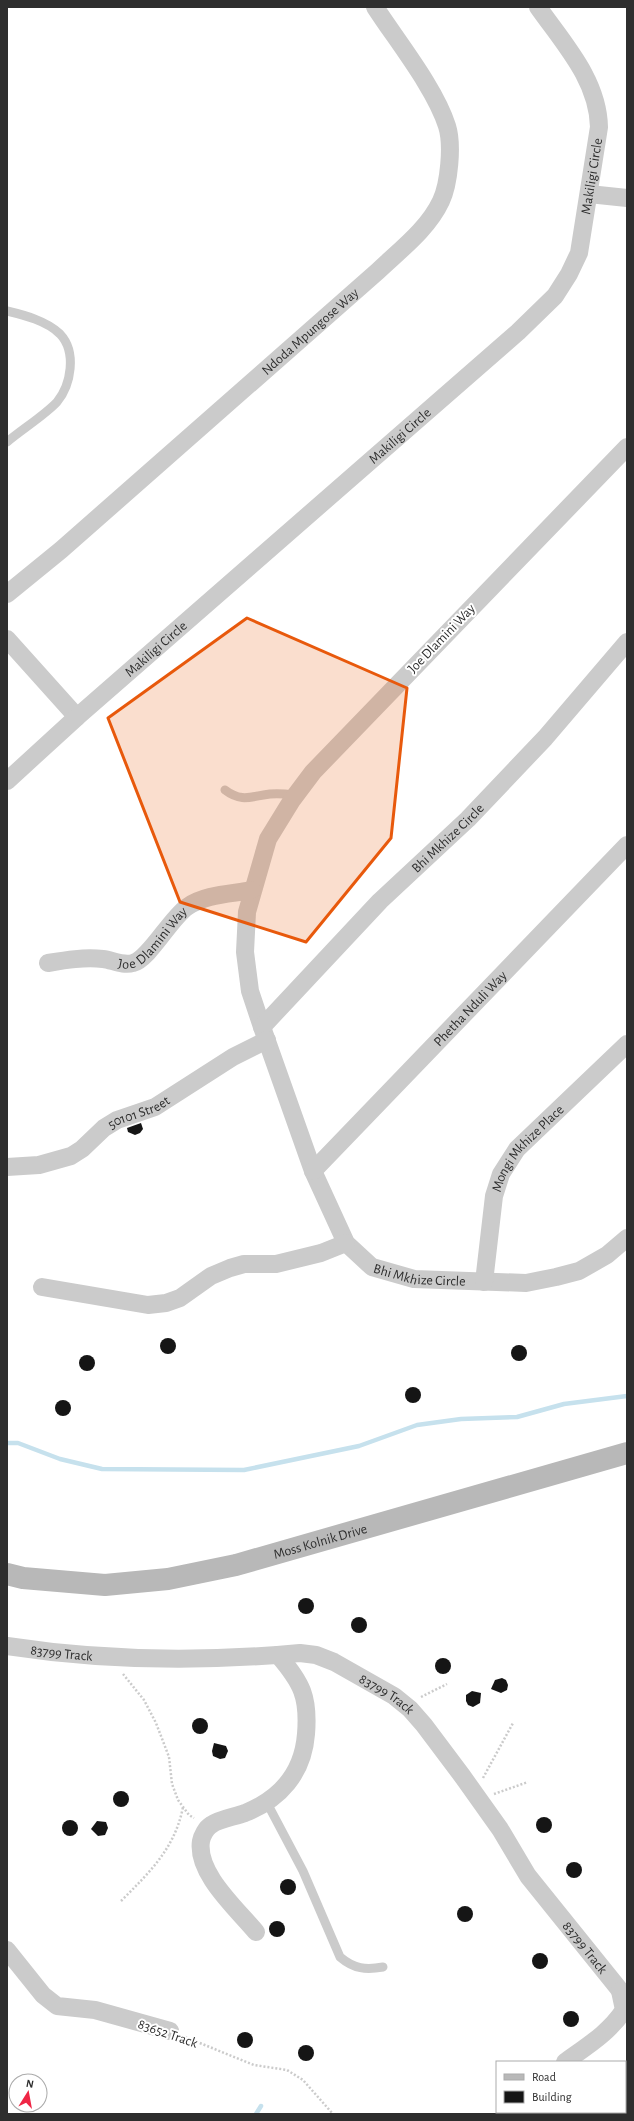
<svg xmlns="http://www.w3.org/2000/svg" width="634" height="2121" font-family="'Alegreya Sans',sans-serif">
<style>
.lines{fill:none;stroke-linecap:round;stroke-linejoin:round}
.stream{stroke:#c6e1ed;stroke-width:4.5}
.building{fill:#151515}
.path{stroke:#cbcbcb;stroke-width:2.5;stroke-dasharray:2 2;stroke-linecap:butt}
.lane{stroke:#cbcbcb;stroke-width:9}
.street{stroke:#cbcbcb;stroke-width:18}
.secondary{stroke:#b8b8b8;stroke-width:22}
.marked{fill:#e8590c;fill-opacity:0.2;stroke:#e8590c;stroke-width:3;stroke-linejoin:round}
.labels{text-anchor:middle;stroke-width:4;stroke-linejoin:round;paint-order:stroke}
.street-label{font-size:14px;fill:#2e2e2e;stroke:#fff}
</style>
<rect width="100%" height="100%" fill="#fff"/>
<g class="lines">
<g class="stream">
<path d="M7,1443H18L60,1459L102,1469L244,1470L359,1446L417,1425L461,1419L517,1417L564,1404L627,1396"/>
<path d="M256,2114L261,2106"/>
</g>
</g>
<g class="building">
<path d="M141,1123L143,1129L140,1133L135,1135L128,1132L127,1128Z"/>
<circle cx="168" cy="1346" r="8"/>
<circle cx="519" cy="1353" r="8"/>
<circle cx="87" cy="1363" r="8"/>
<circle cx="413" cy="1395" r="8"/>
<circle cx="63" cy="1408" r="8"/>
<circle cx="306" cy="1606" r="8"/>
<circle cx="359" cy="1625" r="8"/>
<circle cx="443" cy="1666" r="8"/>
<path d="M502,1678L506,1680L508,1685L507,1690L501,1693L491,1689L495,1680Z"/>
<path d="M472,1691L481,1693L480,1703L473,1707L468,1705L466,1701V1695Z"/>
<circle cx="200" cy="1726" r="8"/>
<path d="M214,1743L226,1746L228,1751L225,1758L220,1759L213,1756L212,1751Z"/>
<circle cx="121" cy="1799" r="8"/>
<circle cx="544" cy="1825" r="8"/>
<circle cx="70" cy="1828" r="8"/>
<path d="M97,1821L106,1822L108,1828L105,1835L98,1836L91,1829Z"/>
<circle cx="574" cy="1870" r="8"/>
<circle cx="288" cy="1887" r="8"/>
<circle cx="465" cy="1914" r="8"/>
<circle cx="277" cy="1929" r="8"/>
<circle cx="540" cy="1961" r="8"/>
<circle cx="571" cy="2019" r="8"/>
<circle cx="245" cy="2040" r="8"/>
<circle cx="306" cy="2053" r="8"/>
</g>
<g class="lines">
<g class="path">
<path d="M123,1674L144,1700L156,1723L169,1757L172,1784L178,1800L189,1815L194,1818"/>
<path d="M421,1697L447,1684"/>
<path d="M483,1778L513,1723"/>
<path d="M494,1794L528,1782"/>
<path d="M121,1901C150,1872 175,1848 183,1807"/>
<path d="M185,2037L254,2065L287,2070L303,2080L333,2114"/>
</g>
<g class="lane">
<path d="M7,311C24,315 47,321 60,334C77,352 71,385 57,402C45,415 21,430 7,442"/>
<path d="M225,790C242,803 252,796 270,794C279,793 287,794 296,795"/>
<path d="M266,1801L303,1871L340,1957C354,1969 366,1970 383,1967"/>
</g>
<g class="street">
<path d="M589,194L627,198"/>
<path id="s1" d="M627,447L313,772L292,800L268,839L247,912L245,952L250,991L262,1027L313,1171L346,1243L372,1267L414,1279L526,1283L556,1277L579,1271L607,1255L627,1238"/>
<path id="s2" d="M7,594L61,550L378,271C400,250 428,229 441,201C449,184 453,145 447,126C435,88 397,41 375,7"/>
<path d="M7,639L77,717"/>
<path id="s3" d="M7,781L77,717L518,332L555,296L569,274L579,253L599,127C598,80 564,44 538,7"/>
<path id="s4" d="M48,963C66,960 84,957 103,959C112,960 123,966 133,963C149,959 170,919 187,907C205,894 232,894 252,890"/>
<path id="s5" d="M262,1027L380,901L468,819L545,738L627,642"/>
<path id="s6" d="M7,1167L39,1165L71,1156L82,1149L104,1128L117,1120L155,1107L233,1057L267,1040"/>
<path id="s7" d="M313,1171L627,845"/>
<path id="s8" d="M484,1282L494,1196L501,1174L517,1149L627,1044"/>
<path d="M42,1287L148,1305L166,1303L180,1298L211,1276L230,1268L244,1264H276L321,1253L346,1243"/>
<path id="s9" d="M7,1646C105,1661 202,1662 300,1653L316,1655L334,1662L394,1696L410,1709L424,1725L463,1777L500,1829L528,1876L627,1999"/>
<path d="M256,1932C236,1908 196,1873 201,1841C202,1836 206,1828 211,1825C219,1819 234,1817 245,1813C280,1799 303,1773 306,1734C309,1697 302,1683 278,1655"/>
<path d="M7,1950L43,1995L57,2006L95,2010L170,2031"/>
<path d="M565,2062C587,2046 609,2033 624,2010L620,1991"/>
</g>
<path class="secondary" id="s10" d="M7,1574L23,1578L105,1585L168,1579L236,1565L627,1453"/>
</g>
<path class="marked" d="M247,618L407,688L391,838L306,942L180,902L108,718Z"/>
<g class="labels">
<g class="street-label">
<text dy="5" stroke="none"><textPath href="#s3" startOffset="859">Makiligi Circle</textPath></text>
<text dy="5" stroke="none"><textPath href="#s2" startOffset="401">Ndoda Mpungose Way</textPath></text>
<text dy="5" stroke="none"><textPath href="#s3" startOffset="523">Makiligi Circle</textPath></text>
<text transform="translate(441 638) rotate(-46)" y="5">Joe Dlamini Way</text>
<text dy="5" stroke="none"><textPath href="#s3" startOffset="199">Makiligi Circle</textPath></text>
<text dy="5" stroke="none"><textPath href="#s5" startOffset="265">Bhi Mkhize Circle</textPath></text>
<text dy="5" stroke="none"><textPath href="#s4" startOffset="116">Joe Dlamini Way</textPath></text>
<text dy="5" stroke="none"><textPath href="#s7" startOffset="226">Phetha Nduli Way</textPath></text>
<text dy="5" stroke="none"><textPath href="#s6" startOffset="147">50101 Street</textPath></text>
<text dy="5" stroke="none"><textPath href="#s8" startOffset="146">Mongi Mkhize Place</textPath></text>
<text dy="5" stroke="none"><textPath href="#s1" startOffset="1042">Bhi Mkhize Circle</textPath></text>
<text dy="5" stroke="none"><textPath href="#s10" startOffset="319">Moss Kolnik Drive</textPath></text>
<text dy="5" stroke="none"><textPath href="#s9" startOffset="55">83799 Track</textPath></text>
<text dy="5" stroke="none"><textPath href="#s9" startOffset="391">83799 Track</textPath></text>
<text dy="5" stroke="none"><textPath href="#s9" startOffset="715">83799 Track</textPath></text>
<text transform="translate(168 2033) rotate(19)" y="5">83652 Track</text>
</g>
</g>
<rect width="634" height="2121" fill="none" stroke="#2e2e2e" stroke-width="16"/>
<rect x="496" y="2061" width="130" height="52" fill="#ffffff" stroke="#ababab"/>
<rect x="504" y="2074" width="20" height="6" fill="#b8b8b8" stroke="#ababab"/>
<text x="532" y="2081" font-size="12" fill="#2e2e2e">Road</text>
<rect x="504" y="2091" width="20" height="12" fill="#151515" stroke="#ababab"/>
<text x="532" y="2101" font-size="12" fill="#2e2e2e">Building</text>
<g transform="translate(28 2093) rotate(11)"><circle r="19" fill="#ffffff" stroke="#ababab"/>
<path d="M0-3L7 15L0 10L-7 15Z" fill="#ef2645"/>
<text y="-6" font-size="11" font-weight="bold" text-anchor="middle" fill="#2e2e2e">N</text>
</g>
</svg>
